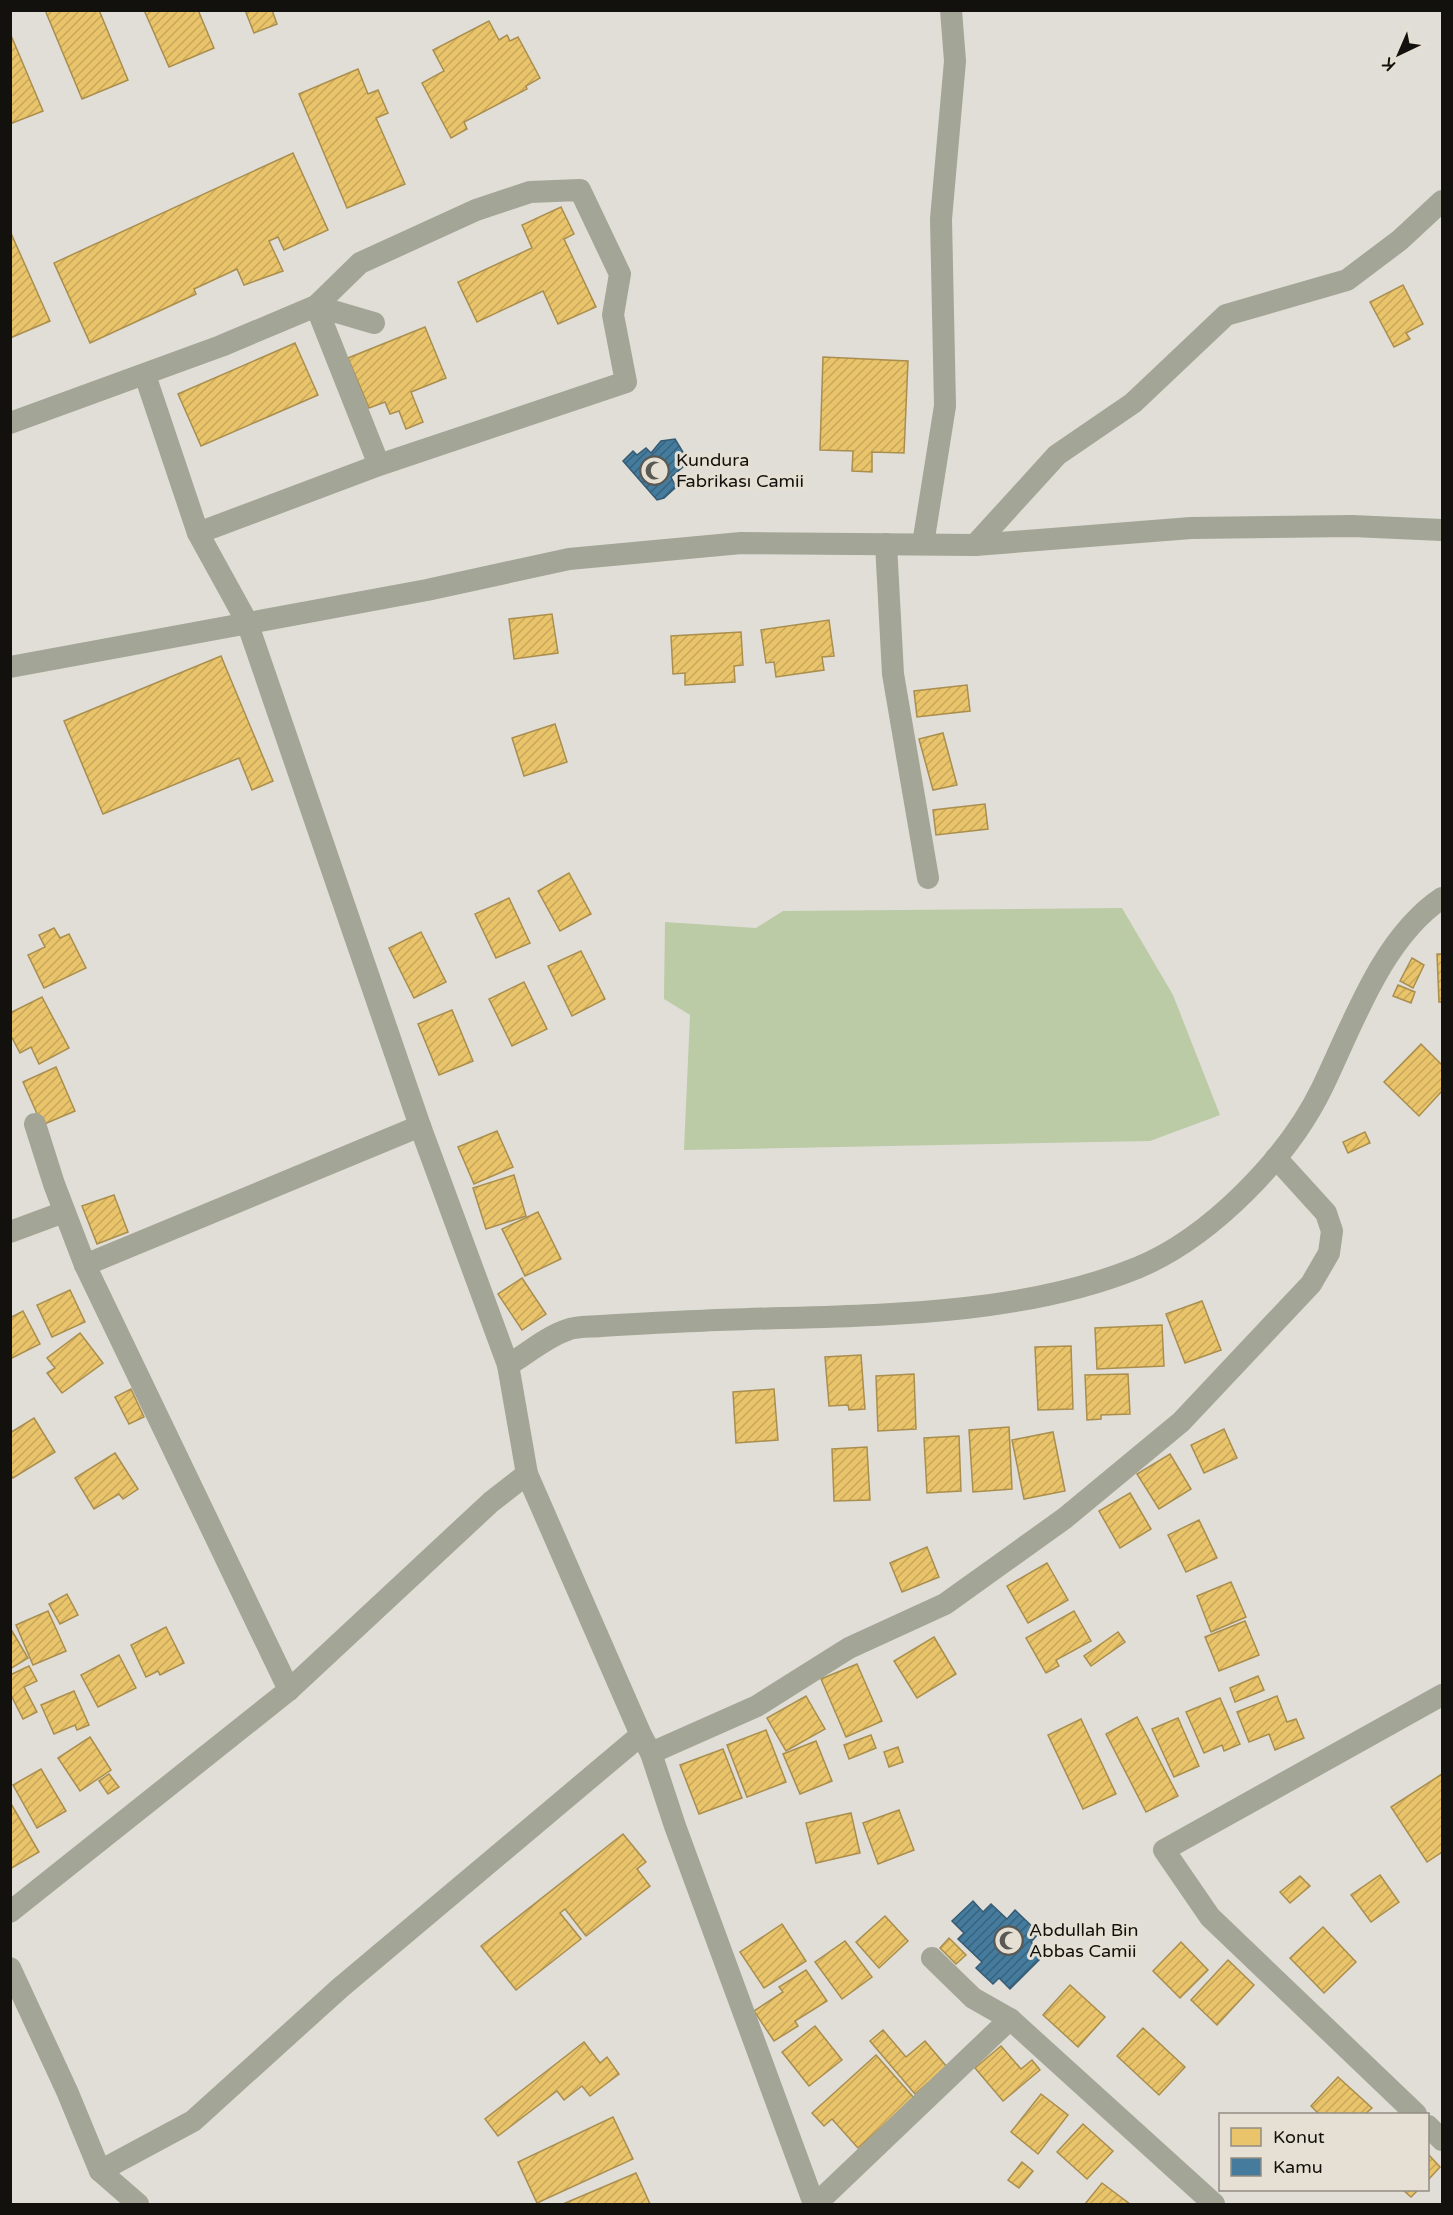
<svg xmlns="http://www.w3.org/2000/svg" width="1453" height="2215" font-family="'Varela Round',sans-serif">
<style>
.pitch{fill:#bacba6}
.homes{fill:url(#homes-hatch);stroke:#a98e4e;stroke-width:1.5}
.public{fill:url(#public-hatch);stroke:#365b72;stroke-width:1.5}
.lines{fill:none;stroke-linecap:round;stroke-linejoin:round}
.minor{stroke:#a3a596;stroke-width:22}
.labels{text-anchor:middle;stroke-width:6;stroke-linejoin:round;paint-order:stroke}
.poi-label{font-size:18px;fill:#13110d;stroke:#e5e0d3;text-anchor:start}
</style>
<defs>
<pattern id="homes-hatch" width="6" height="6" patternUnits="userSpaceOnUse" patternTransform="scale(1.5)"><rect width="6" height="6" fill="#e9c46a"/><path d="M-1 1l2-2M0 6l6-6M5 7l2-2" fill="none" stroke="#c7a75b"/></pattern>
<pattern id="public-hatch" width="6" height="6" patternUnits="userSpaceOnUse" patternTransform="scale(1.5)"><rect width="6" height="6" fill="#457b9d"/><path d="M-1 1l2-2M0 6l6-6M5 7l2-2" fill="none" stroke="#38637e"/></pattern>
</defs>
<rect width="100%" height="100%" fill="#e1ded7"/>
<path class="pitch" d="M1122,908L1173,995L1220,1115L1150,1141L684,1150L690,1015L664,999L665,922L756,928L783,911Z"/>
<g class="homes">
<path d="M45,10H99L128,80L82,99Z"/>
<path d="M144,10H198L214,48L169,67Z"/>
<path d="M245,10H272L277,24L254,33Z"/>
<path d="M489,21L499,40L507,35L510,41L518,37L540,78L526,86L527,89L464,122L467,129L451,138L422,83L444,71L433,50Z"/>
<path d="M10,33L43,111L10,124Z"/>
<path d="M358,69L368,94L378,90L388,113L376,118L405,184L347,208L299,94Z"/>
<path d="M293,153L328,230L284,250L278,237L269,241L283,271L244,285L237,269L194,289L196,294L90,343L54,263Z"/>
<path d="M561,207L574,234L564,239L596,307L558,324L543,291L477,322L458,282L532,248L522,225Z"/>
<path d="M10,231L50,321L10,338Z"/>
<path d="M1403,285L1423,324L1406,333L1410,339L1394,347L1370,302Z"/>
<path d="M425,327L446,378L411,392L423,422L406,429L399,411L390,414L385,402L369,408L348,358Z"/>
<path d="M295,343L318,395L201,446L178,394Z"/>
<path d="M823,357L908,361L904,453L872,452V472L852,471L853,451L820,450Z"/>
<path d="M552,614L558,653L514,659L509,619Z"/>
<path d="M829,620L834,656L822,657L824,670L776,677L774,662L766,663L761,630Z"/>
<path d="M741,632L743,665L734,666L735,682L685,685V673L673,674L671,636Z"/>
<path d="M221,656L273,781L252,790L239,758L103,814L64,721Z"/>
<path d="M967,685L970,711L917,717L914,691Z"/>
<path d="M555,724L567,762L524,776L512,738Z"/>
<path d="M943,733L957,785L933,790L919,739Z"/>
<path d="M985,804L988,829L936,835L933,810Z"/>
<path d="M569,873L591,914L560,931L538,891Z"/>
<path d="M509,898L530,943L496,958L475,914Z"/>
<path d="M54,928L60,938L69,934L86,968L44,988L28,955L45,947L39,935Z"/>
<path d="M421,932L446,982L414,998L389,948Z"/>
<path d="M581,951L605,999L572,1016L548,966Z"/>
<path d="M1437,954H1442V1002H1439Z"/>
<path d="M1412,958L1424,965L1413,988L1400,981Z"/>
<path d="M524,982L547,1029L512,1046L489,999Z"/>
<path d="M1398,985L1415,992L1411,1003L1393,996Z"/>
<path d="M42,997L69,1048L39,1064L31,1047L20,1053L10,1034V1013Z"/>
<path d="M452,1010L473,1061L439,1075L418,1024Z"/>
<path d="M1421,1044L1442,1065V1091L1419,1116L1384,1082Z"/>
<path d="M56,1067L75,1111L42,1125L23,1082Z"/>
<path d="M497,1131L513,1167L474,1184L458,1147Z"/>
<path d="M1365,1132L1370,1143L1348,1153L1343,1142Z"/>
<path d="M514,1175L526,1216L486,1229L473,1188Z"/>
<path d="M114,1195L128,1232L97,1244L82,1206Z"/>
<path d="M538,1212L561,1259L525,1276L502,1229Z"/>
<path d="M522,1278L546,1314L522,1330L498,1294Z"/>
<path d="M70,1290L85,1322L52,1337L37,1305Z"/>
<path d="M1202,1301L1221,1350L1185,1363L1166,1314Z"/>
<path d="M23,1311L40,1344L10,1359V1318Z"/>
<path d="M1162,1325L1164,1366L1097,1369L1095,1328Z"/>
<path d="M80,1333L103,1363L62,1393L47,1373L55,1368L47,1358Z"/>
<path d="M1071,1346L1073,1409L1038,1410L1035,1347Z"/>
<path d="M861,1355L865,1409L849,1410L848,1405L829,1406L825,1357Z"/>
<path d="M914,1374L916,1429L878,1431L876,1376Z"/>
<path d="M1128,1374L1130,1414L1101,1415V1419L1087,1420L1085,1375Z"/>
<path d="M131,1389L144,1417L129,1424L115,1397Z"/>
<path d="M774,1389L778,1440L736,1443L733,1392Z"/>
<path d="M34,1418L55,1452L13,1478L10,1474V1433Z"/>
<path d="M1009,1427L1012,1489L973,1492L969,1430Z"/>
<path d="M1224,1429L1237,1458L1204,1473L1191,1445Z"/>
<path d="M1053,1432L1065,1491L1024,1499L1012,1440Z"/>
<path d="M959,1436L961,1491L927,1493L924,1438Z"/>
<path d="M867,1447L870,1500L834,1501L832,1449Z"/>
<path d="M115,1453L138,1489L123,1499L119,1494L94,1509L75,1478Z"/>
<path d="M1170,1454L1191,1489L1159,1509L1137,1474Z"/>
<path d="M1130,1493L1151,1529L1120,1548L1099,1511Z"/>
<path d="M1199,1520L1217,1558L1186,1572L1168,1535Z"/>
<path d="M927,1547L939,1577L902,1592L890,1563Z"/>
<path d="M1047,1563L1068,1600L1028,1623L1007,1586Z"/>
<path d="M1231,1582L1246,1617L1211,1632L1197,1596Z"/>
<path d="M67,1594L78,1615L60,1624L49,1604Z"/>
<path d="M48,1611L66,1651L33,1665L16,1625Z"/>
<path d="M1074,1611L1091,1641L1056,1660L1059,1666L1046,1673L1026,1638Z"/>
<path d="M1245,1621L1259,1655L1219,1671L1205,1637Z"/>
<path d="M166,1627L184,1663L160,1675L158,1671L146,1677L131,1645Z"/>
<path d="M12,1631L28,1658L10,1669V1632Z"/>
<path d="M1118,1632L1125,1642L1091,1666L1084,1656Z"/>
<path d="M934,1637L956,1674L917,1698L894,1661Z"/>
<path d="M119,1655L136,1688L98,1707L81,1675Z"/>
<path d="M857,1664L882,1721L846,1737L821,1679Z"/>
<path d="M29,1666L37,1681L24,1687L37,1712L23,1719L10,1693V1675Z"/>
<path d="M1258,1676L1264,1690L1235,1702L1230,1688Z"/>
<path d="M74,1691L89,1725L77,1730L75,1725L54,1734L41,1705Z"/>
<path d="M806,1696L825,1729L786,1751L767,1718Z"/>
<path d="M1277,1696L1287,1722L1296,1719L1304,1738L1275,1750L1269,1734L1249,1742L1237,1712Z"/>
<path d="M1220,1698L1240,1744L1224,1751L1222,1745L1204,1753L1186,1712Z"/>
<path d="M1137,1717L1178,1796L1146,1812L1106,1734Z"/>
<path d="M1178,1718L1199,1766L1174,1777L1152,1729Z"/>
<path d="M1081,1719L1116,1794L1083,1809L1048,1735Z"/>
<path d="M766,1730L786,1782L747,1797L727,1745Z"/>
<path d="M871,1735L876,1748L849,1759L844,1745Z"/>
<path d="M90,1737L111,1770L80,1791L58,1758Z"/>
<path d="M816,1741L832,1781L800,1794L783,1754Z"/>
<path d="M898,1747L903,1762L889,1767L884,1752Z"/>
<path d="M723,1749L742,1798L699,1814L680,1765Z"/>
<path d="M41,1769L66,1811L37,1828L13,1785Z"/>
<path d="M109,1774L119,1787L108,1794L99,1781Z"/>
<path d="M1442,1774V1852L1427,1862L1391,1807Z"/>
<path d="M10,1802L39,1852L10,1869Z"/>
<path d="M899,1810L914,1850L878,1864L863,1823Z"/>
<path d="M851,1813L860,1853L816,1863L806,1823Z"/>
<path d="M623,1834L646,1862L637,1869L650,1886L586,1936L565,1909L560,1913L581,1939L516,1990L481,1946Z"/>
<path d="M1380,1875L1399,1902L1371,1922L1351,1895Z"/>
<path d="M1300,1876L1310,1886L1290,1903L1280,1892Z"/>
<path d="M885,1916L908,1941L879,1968L856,1942Z"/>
<path d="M782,1924L806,1961L764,1988L740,1952Z"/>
<path d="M1323,1927L1356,1962L1324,1993L1290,1958Z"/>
<path d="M949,1938L966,1955L956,1964L940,1948Z"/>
<path d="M845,1941L872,1977L842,1999L815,1962Z"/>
<path d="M1181,1942L1208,1970L1180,1998L1153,1971Z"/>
<path d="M1228,1960L1254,1985L1217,2025L1191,2000Z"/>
<path d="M806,1970L827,2001L795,2021L798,2026L774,2041L754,2011L783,1992L779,1987Z"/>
<path d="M1070,1985L1105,2017L1078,2047L1043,2015Z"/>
<path d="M815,2026L842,2060L809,2086L782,2052Z"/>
<path d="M1143,2028L1185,2067L1159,2095L1117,2056Z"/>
<path d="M883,2030L906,2057L925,2041L947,2067L915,2094L870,2041Z"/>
<path d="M584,2042L600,2063L607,2057L619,2074L590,2096L582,2086L564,2100L557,2091L498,2136L485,2119Z"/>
<path d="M1001,2046L1021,2069L1032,2060L1040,2070L1003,2101L975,2068Z"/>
<path d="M876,2055L914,2098L858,2148L832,2119L824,2126L812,2113Z"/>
<path d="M1338,2077L1372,2108L1365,2114H1319L1311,2106Z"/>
<path d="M1041,2094L1068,2115L1038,2154L1011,2132Z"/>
<path d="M613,2117L633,2159L537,2203L518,2162Z"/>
<path d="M1083,2124L1113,2151L1087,2179L1057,2152Z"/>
<path d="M1428,2154L1440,2167L1428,2180Z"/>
<path d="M1022,2162L1033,2171L1019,2188L1008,2180Z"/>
<path d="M636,2173L650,2204H563Z"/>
<path d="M1102,2183L1130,2204H1085Z"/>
<path d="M1403,2190H1418L1411,2197Z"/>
</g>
<g class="public">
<path d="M675,439L689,462L671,477L676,487L664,498L657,500L623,461L633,451L637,455L646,448L651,453L661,441Z"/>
<path d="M973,1901L983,1912L991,1904L1007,1919L1015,1910L1039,1933L1031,1942L1044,1955L1010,1989L999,1978L993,1984L976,1968L982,1962L958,1939L964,1933L952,1921Z"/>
</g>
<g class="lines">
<g class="minor">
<path d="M145,375L198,533L247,622L420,1126L508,1365L527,1474L641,1735L651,1753L675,1826L814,2204"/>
<path d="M10,423L221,346L316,306L374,323"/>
<path d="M198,533L379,465L626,382L613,315L620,274L580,190L530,192L476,210L360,263L316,306L379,465"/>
<path d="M886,544L893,674L928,878"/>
<path d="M923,544L945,406L941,219L955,61L951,10"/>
<path d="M975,545L1057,455L1133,403L1226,315L1347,280L1400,240L1442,201"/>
<path d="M10,667L427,590L569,559L741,543L975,545L1191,528L1352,526L1442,530"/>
<path d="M35,1124L54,1184L85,1265L289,1690"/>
<path d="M10,1232L64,1212"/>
<path d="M85,1265L420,1126"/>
<path d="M508,1365C527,1354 546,1337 567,1330C576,1326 590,1327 601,1326C633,1324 665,1322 697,1321C840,1314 1004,1322 1137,1268C1210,1238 1288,1158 1322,1088C1353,1024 1382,938 1442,898"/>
<path d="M651,1753L757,1706L849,1648L945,1604L1065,1518L1181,1422L1311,1284L1329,1253L1332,1231L1326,1213L1276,1158"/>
<path d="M10,1912L289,1690L491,1502L527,1474"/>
<path d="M932,1958L973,1998L1010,2019L1214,2204"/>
<path d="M10,1968L67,2091L100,2171L138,2204"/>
<path d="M1416,2114L1210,1917L1164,1850L1442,1695"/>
<path d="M1428,2126L1442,2140"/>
<path d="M100,2171L193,2121L340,1988L641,1735"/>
<path d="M816,2204L1010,2019"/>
</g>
</g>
<defs>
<symbol id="mosque-ring" viewBox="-11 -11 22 22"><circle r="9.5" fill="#e5e0d3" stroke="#5b5954" stroke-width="1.5"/><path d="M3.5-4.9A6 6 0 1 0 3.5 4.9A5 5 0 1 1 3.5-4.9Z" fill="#5b5954"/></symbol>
</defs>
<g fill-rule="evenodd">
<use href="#mosque-ring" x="638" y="454" width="33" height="33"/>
<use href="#mosque-ring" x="992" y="1924" width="33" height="33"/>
</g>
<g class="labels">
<g class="poi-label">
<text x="676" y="466">Kundura<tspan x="676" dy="21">Fabrikası Camii</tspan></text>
<text x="1029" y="1936">Abdullah Bin<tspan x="1029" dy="21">Abbas Camii</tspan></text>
</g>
</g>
<rect width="1453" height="2215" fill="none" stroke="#13110d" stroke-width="24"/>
<rect x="1219" y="2113" width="210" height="78" fill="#e5e0d3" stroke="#918d84" stroke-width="1.5"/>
<rect x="1231" y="2128" width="30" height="18" fill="#e9c46a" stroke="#918d84" stroke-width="1.5"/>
<text x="1273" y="2143" font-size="18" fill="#13110d">Konut</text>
<rect x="1231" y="2158" width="30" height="18" fill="#457b9d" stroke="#918d84" stroke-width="1.5"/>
<text x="1273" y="2173" font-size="18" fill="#13110d">Kamu</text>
<g transform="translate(1399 54) rotate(224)" stroke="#e5e0d3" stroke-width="4.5" paint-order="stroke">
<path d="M0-4.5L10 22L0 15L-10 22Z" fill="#13110d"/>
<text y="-9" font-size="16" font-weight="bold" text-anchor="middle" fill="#13110d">K</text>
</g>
</svg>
